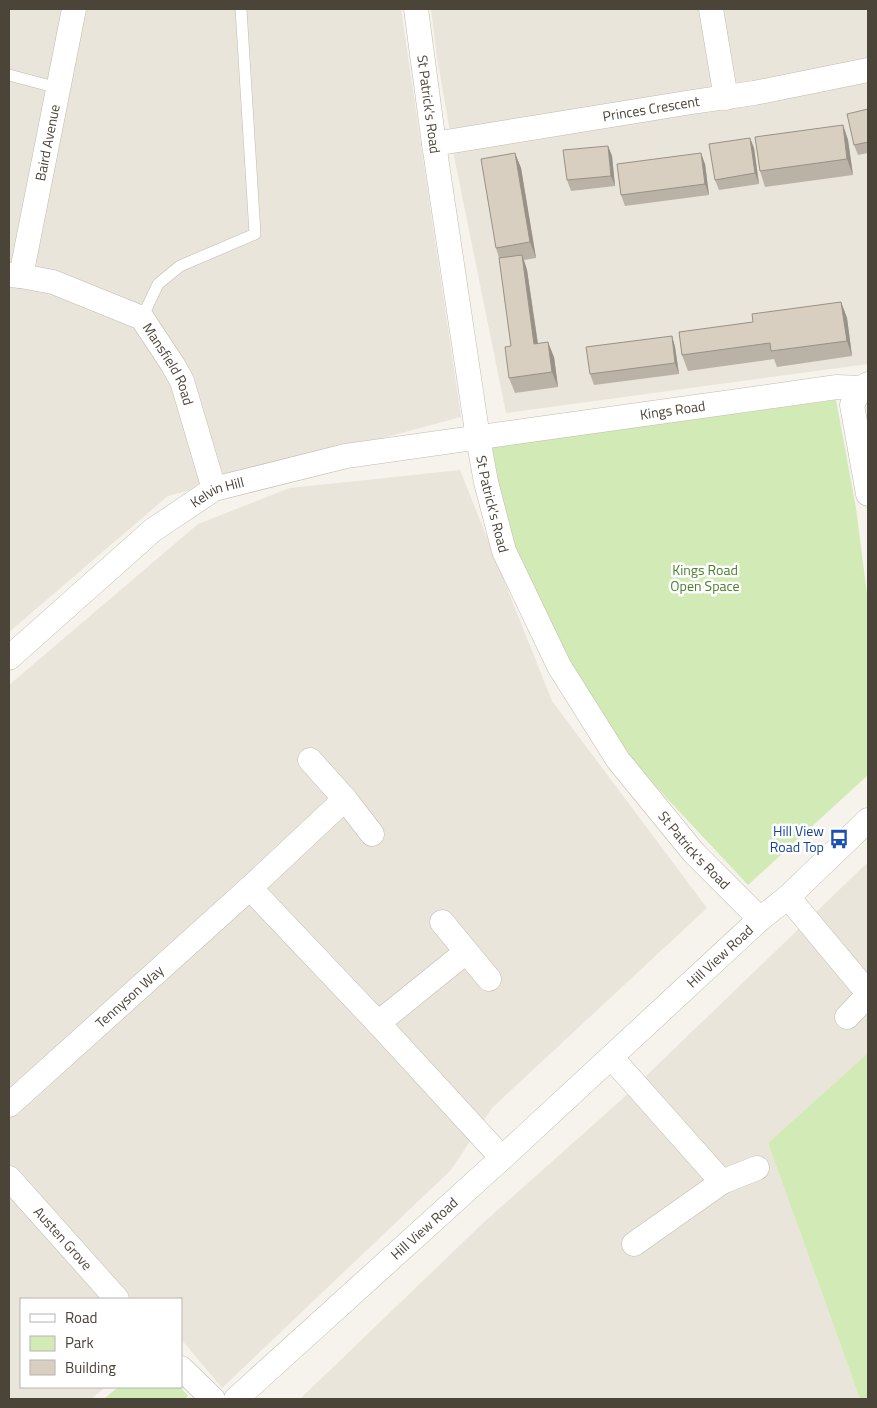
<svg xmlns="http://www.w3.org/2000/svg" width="877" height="1408" font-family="'Titillium Web',sans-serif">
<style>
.residential{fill:#eae5da}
.green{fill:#d2eab5}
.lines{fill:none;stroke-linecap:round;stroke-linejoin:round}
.service-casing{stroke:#c2bbae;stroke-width:12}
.minor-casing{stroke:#c2bbae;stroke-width:25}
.service{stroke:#fff;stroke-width:11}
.minor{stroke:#fff;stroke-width:24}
.wall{fill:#bab2a6}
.shaded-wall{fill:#979187}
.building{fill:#d8cfc1;stroke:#979187}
.labels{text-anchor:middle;stroke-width:5;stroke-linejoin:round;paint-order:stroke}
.street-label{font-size:14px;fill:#4b4439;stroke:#fff}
.park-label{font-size:14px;fill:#4a7f2a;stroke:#fff}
.transit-label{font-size:14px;fill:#164399;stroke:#fff;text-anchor:end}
</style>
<rect width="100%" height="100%" fill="#f6f3ec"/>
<g class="residential">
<path d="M9,9H401L461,417L168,496L9,632Z"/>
<path d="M431,9H868V364L506,413L455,161L437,57Z"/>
<path d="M460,470L552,701L707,908L492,1108L451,1170L222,1388L181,1339V1299H21V1387H106L91,1399H9V685L198,524L290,488Z"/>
<path d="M868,862V1053L768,1143L860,1399H300L483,1223L620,1101Z"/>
</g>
<g class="green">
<path d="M836,400L856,508L868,602V775L748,885L633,762L572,668L517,557L488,447Z"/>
<path d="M868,1053V1399H860L768,1143Z"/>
<path d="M118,1387H180L188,1396L185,1399H104Z"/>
</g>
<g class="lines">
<defs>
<g id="service">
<path d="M9,75L58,88"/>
<path d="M142,318L158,284L180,266L255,234L241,9"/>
</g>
<g id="minor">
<path id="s1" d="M416,9L434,144L478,438L486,482L504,551L559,666L618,760L694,853L760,919"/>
<path d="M711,9L726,98"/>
<path id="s2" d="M434,144L692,102L754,93L868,70"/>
<path id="s3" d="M9,275L21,276L53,282L142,318L173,365L182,381L214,489"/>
<path id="s4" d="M21,276L74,9"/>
<path d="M861,388L852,405L868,494"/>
<path id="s5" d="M9,658L153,530L214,489L346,456L837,387L861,388L868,384"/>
<path d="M310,760L345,799L372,834"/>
<path d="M250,888L378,1023L502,1158"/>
<path d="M788,897L868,993"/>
<path d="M442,922L489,979"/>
<path d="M847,1017L868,995"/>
<path d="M378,1023L466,952"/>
<path d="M611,1057L722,1182"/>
<path id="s6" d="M9,1105L250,888L345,799"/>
<path id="s7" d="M9,1178L117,1299"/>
<path d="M634,1244L722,1182L757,1168"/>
<path d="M181,1368L213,1399"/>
<path id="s8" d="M236,1399L502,1158L760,919L788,897L868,820"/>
</g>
</defs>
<use href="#service" class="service-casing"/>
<use href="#minor" class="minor-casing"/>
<use href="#service" class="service"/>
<use href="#minor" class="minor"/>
</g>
<g class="wall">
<path d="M868,109V153L858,155L854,145Z"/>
<path d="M843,125L848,140L853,175L765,187L760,171Z"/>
<path d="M750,138L754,148L759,184L719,190L715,180Z"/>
<path d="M608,146L612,156L615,186L571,191L567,180Z"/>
<path d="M515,153L521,168L536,258L524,260L527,270L538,343L554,357L558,387L515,393L509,378L511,346L499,258L496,248Z"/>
<path d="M705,164L709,195L625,206L621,195Z"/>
<path d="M841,302L847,318L852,356L777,367L774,359L688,371L682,355L753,322Z"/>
<path d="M672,336L675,347L679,374L594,385L590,374Z"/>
</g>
<g class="shaded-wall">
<path d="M843,125L848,140L853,175L847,159Z"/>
<path d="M750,138L754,148L759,184L755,173Z"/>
<path d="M608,146L612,156L615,186L611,176Z"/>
<path d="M515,153L521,168L536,258L530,242Z"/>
<path d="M701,153L705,164L709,195L705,184Z"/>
<path d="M522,255L527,270L540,359L534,344Z"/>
<path d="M841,302L847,318L852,356L847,341Z"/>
<path d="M672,336L675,347L679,374L675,363Z"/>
<path d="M548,342L554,357L558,387L552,372Z"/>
</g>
<g class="building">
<path d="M868,109V142L854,145L847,114Z"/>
<path d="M843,125L847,159L760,171L755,137Z"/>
<path d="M750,138L755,173L715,180L709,144Z"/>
<path d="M608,146L611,176L567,180L563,150Z"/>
<path d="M515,153L530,242L496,248L481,159Z"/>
<path d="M701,153L705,184L621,195L617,164Z"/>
<path d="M522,255L534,344L548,342L552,372L509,378L505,347L511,346L499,258Z"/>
<path d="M841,302L847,341L771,351L770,343L682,355L679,332L753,322L752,314Z"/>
<path d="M672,336L675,363L590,374L586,347Z"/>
</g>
<defs>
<symbol id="bus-bare" viewBox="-9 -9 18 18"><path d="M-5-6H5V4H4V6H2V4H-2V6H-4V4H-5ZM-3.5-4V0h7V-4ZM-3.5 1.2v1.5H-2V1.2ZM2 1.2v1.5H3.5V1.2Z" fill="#1a4fb4" stroke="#fff" stroke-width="2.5" paint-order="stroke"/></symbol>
</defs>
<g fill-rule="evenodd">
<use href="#bus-bare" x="825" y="825" width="28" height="28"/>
</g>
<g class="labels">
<g class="street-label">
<text dy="5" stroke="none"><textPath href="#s1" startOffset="96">St Patrick's Road</textPath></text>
<text dy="5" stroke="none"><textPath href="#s2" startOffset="220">Princes Crescent</textPath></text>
<text dy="5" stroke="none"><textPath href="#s4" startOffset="136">Baird Avenue</textPath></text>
<text dy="5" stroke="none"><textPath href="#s3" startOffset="194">Mansfield Road</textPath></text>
<text dy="5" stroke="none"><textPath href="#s5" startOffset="732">Kings Road</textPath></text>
<text dy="5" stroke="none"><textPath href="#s5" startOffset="268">Kelvin Hill</textPath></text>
<text dy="5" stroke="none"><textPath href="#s1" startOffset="501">St Patrick's Road</textPath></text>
<text dy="5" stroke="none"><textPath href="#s1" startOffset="906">St Patrick's Road</textPath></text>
<text dy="5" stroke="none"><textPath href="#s8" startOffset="656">Hill View Road</textPath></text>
<text dy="5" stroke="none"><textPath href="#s6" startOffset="162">Tennyson Way</textPath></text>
<text dy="5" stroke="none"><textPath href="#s8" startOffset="254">Hill View Road</textPath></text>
<text dy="5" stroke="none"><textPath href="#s7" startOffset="81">Austen Grove</textPath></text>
</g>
<g class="park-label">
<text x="705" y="575">Kings Road<tspan x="705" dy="16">Open Space</tspan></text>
</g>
<g class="transit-label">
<text x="824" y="836">Hill View<tspan x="824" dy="16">Road Top</tspan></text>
</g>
</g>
<rect width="877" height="1408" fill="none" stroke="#4b4439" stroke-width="20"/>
<rect x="20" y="1298" width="162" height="90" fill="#ffffff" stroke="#b7b4b0"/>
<rect x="30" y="1314" width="25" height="8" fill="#ffffff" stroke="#b7b4b0"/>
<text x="65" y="1323" font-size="15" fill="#4b4439">Road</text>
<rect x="30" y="1336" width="25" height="15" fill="#d2eab5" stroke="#b7b4b0"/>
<text x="65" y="1348" font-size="15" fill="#4b4439">Park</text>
<rect x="30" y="1360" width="25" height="15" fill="#d8cfc1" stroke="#b7b4b0"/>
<text x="65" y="1373" font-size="15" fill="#4b4439">Building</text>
</svg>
